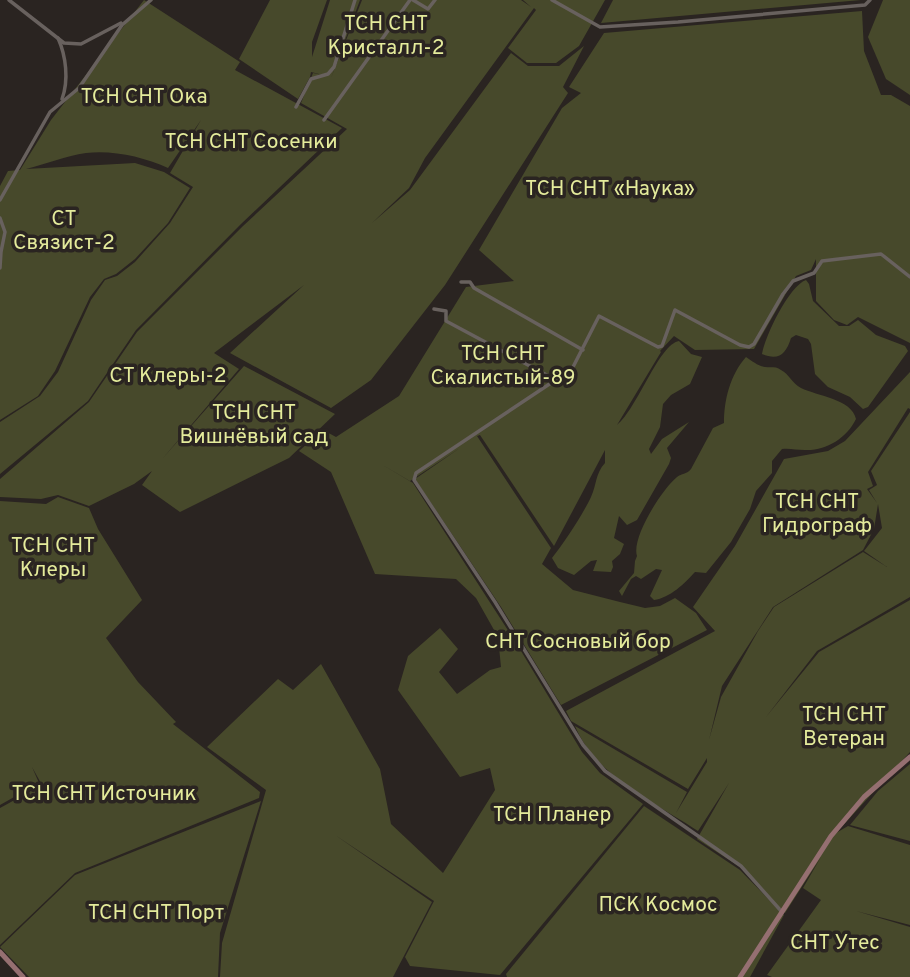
<svg xmlns="http://www.w3.org/2000/svg" width="910" height="977" font-family="Overpass,sans-serif">
<style>
.green{fill:#47492b;fill-rule:evenodd}
.lines{fill:none;stroke-linecap:round;stroke-linejoin:round}
.minor{stroke:#68615e;stroke-width:3.5}
.secondary{stroke:#956f71;stroke-width:5}
.labels{text-anchor:middle;stroke-width:7;stroke-linejoin:round;paint-order:stroke}
.park-label{font-size:21px;fill:#e4eb9b;stroke:#2a2421}
</style>
<rect width="100%" height="100%" fill="#2a2421"/>
<g class="green">
<path d="M144,0L240,62L235,70L342,128L241,224L136,330L88,401L0,474V422L40,396L58,372L91,300L105,280L117,276L135,262L170,223L193,187L170,173L201,120L168,168C143,157 114,150 86,153C66,156 46,164 26,169L135,163L164,172L190,188L168,223L135,259L116,274L104,279L90,297L55,371L38,396L0,420V186L8,171L20,170L51,120Z"/>
<path d="M270,0H327L312,42V57L330,0H360L331,78L362,0H521L531,7L523,0H605L579,46L556,63H527L508,48L536,10L534,8L425,158L409,188L372,223L410,190L511,53L528,66H559L584,46L563,87L568,93L445,285L371,380L331,408L230,353L304,285L214,353L239,369L163,458L244,366L335,414L289,458L180,512L142,485L152,471L134,484L89,506L58,495L41,499L0,497V479L89,402L137,332L243,226L347,129L301,103L313,73L327,76L311,72L310,77L298,99L239,59Z"/>
<path d="M613,0H861L601,23Z"/>
<path d="M883,0H910V95L886,79L868,37Z"/>
<path d="M862,11L864,51L881,95H891L910,106V343L858,317L847,325L834,320L816,301V259L811,270L796,276L754,349L695,350L674,336L660,351L661,352L617,425C637,409 659,344 679,341L691,354L702,357L690,384L671,395L663,404L660,427L649,449L651,454L662,439L689,422L667,448L671,458L669,464L637,520L627,525L619,516L614,538L624,544L620,554L612,561L613,567L611,572L593,571L597,560L591,561L574,575L558,568L552,558C564,543 583,514 591,497C597,484 595,474 605,463V450L554,546L480,435L477,436L551,548L542,564L573,590L620,602L645,608L660,606L675,598L696,613L707,630L561,705L501,607L415,479L460,448L410,481L381,464L413,483L518,646L582,752L600,773L643,804L500,975L410,966L405,957L434,901L335,835L432,902L393,977H220L222,943L266,790L207,747L278,679L293,690L321,664L380,769L391,824L443,873L495,790L490,768L460,777L398,690L408,656L440,628L458,649L439,672L457,694L490,670L501,667L498,637L476,598L456,579L375,574L331,472L299,451L323,430L336,437L399,396L466,287L514,281L479,250L562,108L581,93L569,87L604,33Z"/>
<path d="M806,280L809,284L813,301L839,326H849L858,320L876,335L905,346L908,351L868,407L863,409L850,397L828,387L815,374L811,344L808,339L796,335L791,338C786,354 779,361 762,354C765,336 789,286 806,280Z"/>
<path d="M746,357C752,361 758,366 765,367C771,368 776,366 781,370C789,374 792,383 801,388C817,396 852,399 856,419C847,438 826,451 805,450C796,450 790,448 782,449L772,461V473L756,491L750,509L731,542L706,573L695,572C685,583 670,598 654,600L650,596L662,570L656,569L641,579L636,576L631,579L622,596L619,591L634,573L635,561L637,556C631,538 662,489 677,477C682,473 686,475 691,469L713,428L724,423C724,400 730,375 746,357Z"/>
<path d="M910,372V409L908,408L868,472L873,486L867,489L877,503L869,490L877,485L871,471L910,412V597L817,651L766,717L819,652L910,600V752L836,833L848,826L910,845V925L856,911L910,927V977H772L767,975L821,900L803,888L821,857L785,913L740,867L697,839L729,783L698,831C656,803 596,777 575,726L687,792L676,813L707,762V758L688,789L571,721L566,711L715,631L693,607L735,546L784,459L828,451L845,441ZM878,504L882,528L864,551L887,567L863,552L774,607L758,631L721,697L709,740L722,686L773,607L863,550L874,529Z"/>
<path d="M58,497L89,508L98,529L142,600L106,638L138,682L176,722L173,724L260,792L259,798L75,873L0,945V808L42,785L32,767L39,783L0,805V501L46,504Z"/>
<path d="M910,764V841L850,825L878,791Z"/>
<path d="M261,801L220,933L218,977H29L0,947L75,875Z"/>
<path d="M644,806L740,870L784,915L750,977H507L506,974Z"/>
</g>
<g class="lines">
<g class="minor">
<path d="M9,0L64,43L81,44L121,23"/>
<path d="M413,0L428,9L435,0"/>
<path d="M552,0L600,27L678,22L865,5L870,0"/>
<path d="M58,38C66,56 69,80 62,99"/>
<path d="M296,107L311,79L328,74L334,67L355,0"/>
<path d="M324,120L410,0"/>
<path d="M0,200L50,112L79,88L122,25L151,0"/>
<path d="M0,218L5,232L1,252L0,268"/>
<path d="M461,282H470L474,288L583,350"/>
<path d="M434,309L446,311V321L556,380"/>
<path d="M782,912L741,866L605,771L583,745L495,602L414,480L416,473L572,369L599,316L658,347L662,346L675,310L740,345L749,347L754,344L783,294L793,281L814,273L822,261L881,254L910,277"/>
</g>
<g class="secondary">
<path d="M0,952L23,977"/>
<path d="M740,977L831,836L864,797L910,757"/>
</g>
</g>
<g class="labels">
<g class="park-label">
<text x="386" y="30">ТСН СНТ<tspan x="386" dy="24">Кристалл-2</tspan></text>
<text x="144" y="103">ТСН СНТ Ока</text>
<text x="251" y="148">ТСН СНТ Сосенки</text>
<text x="610" y="195">ТСН СНТ «Наука»</text>
<text x="64" y="225">СТ<tspan x="64" dy="24">Связист-2</tspan></text>
<text x="503" y="360">ТСН СНТ<tspan x="503" dy="24">Скалистый-89</tspan></text>
<text x="168" y="382">СТ Клеры-2</text>
<text x="254" y="419">ТСН СНТ<tspan x="254" dy="24">Вишнёвый сад</tspan></text>
<text x="817" y="508">ТСН СНТ<tspan x="817" dy="24">Гидрограф</tspan></text>
<text x="53" y="552">ТСН СНТ<tspan x="53" dy="24">Клеры</tspan></text>
<text x="578" y="648">СНТ Сосновый бор</text>
<text x="844" y="721">ТСН СНТ<tspan x="844" dy="24">Ветеран</tspan></text>
<text x="104" y="800">ТСН СНТ Источник</text>
<text x="552" y="821">ТСН Планер</text>
<text x="658" y="911">ПСК Космос</text>
<text x="156" y="919">ТСН СНТ Порт</text>
<text x="835" y="949">СНТ Утес</text>
</g>
</g>
</svg>
